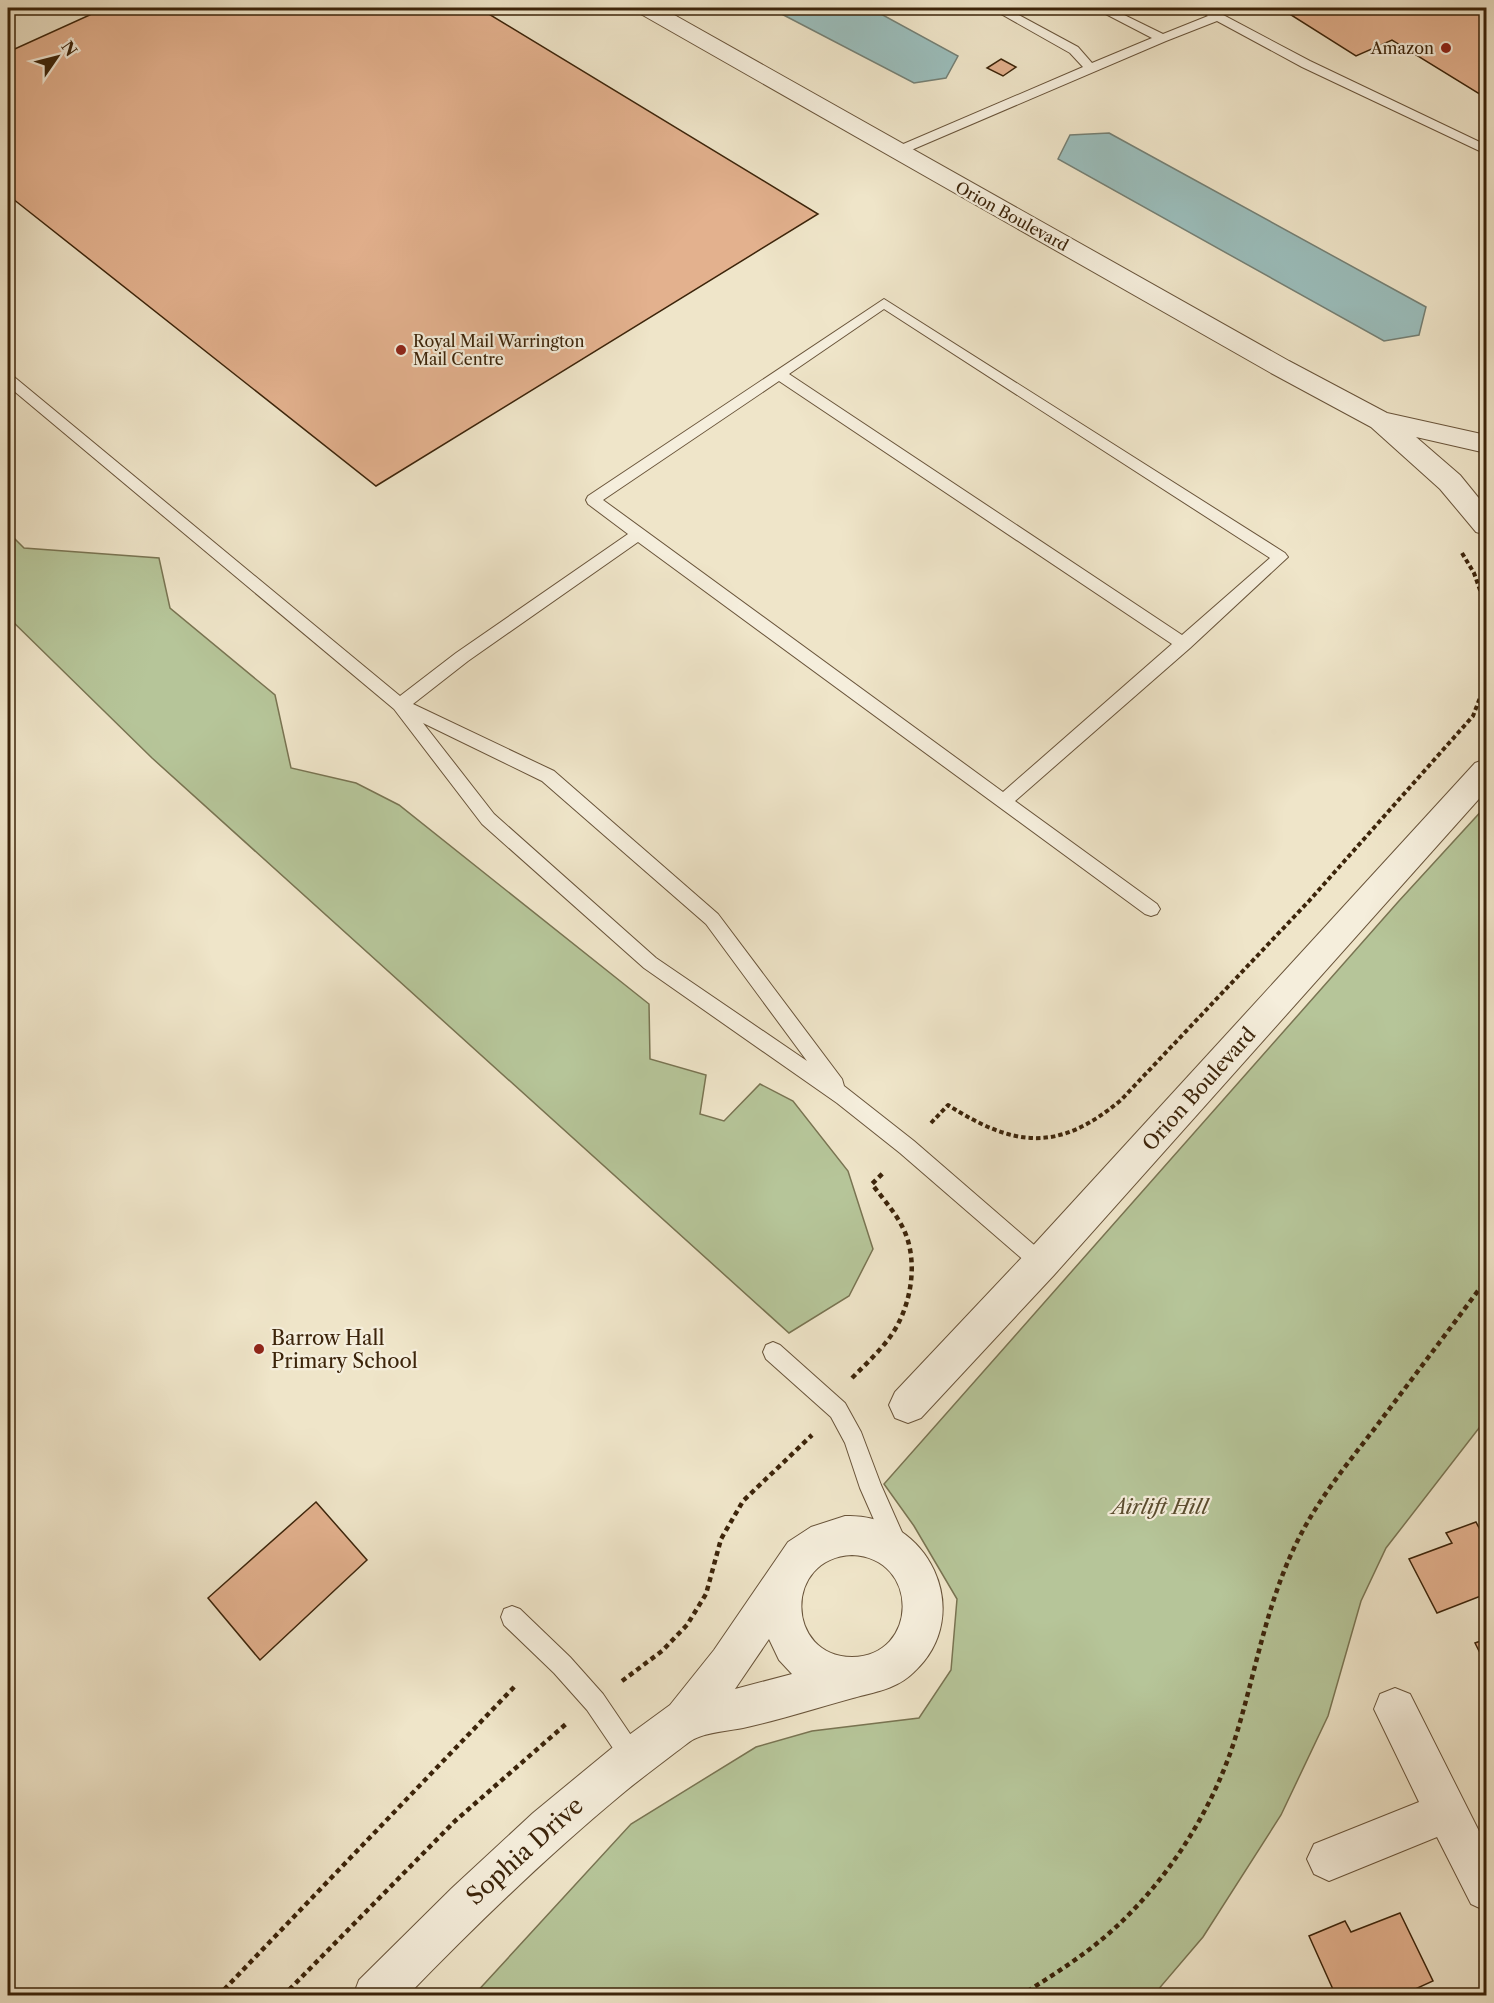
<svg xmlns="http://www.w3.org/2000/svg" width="1494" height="2003" font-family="'Libre Caslon Text',serif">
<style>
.green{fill:#b6c599;stroke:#797452;stroke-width:1.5}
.water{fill:#9bbebc;stroke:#758075;stroke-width:1.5}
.building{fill:#e3b18e;stroke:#3c240a;stroke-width:1.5}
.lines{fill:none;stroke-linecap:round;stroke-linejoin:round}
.service-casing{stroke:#69543a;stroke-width:2}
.minor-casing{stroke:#69543a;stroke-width:2}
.path-far2{stroke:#3c240a;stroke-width:3;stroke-dasharray:3 2;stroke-linecap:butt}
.path-far1{stroke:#3c240a;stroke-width:4;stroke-dasharray:4.5 3;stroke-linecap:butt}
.path{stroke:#3c240a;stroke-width:4.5;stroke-dasharray:5 4;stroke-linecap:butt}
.service{fill:#f5eedc;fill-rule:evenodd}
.minor{fill:#f5eedc;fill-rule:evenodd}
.poi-dot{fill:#8f2418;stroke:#f5eedc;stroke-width:2}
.labels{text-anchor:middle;stroke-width:4.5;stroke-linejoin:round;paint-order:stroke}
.far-poi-label{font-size:16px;fill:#3c240a;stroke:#f5eedc;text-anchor:end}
.far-street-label{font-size:16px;fill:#3c240a;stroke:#f5eedc}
.street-label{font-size:20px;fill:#3c240a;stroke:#f5eedc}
.poi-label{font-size:20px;fill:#3c240a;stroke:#f5eedc;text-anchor:start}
.park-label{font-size:20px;font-style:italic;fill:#5a4c2e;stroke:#f5eedc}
.near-street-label{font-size:24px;fill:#3c240a;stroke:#f5eedc}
</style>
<rect width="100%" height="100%" fill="#efe5c9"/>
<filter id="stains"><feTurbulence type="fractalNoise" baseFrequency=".00333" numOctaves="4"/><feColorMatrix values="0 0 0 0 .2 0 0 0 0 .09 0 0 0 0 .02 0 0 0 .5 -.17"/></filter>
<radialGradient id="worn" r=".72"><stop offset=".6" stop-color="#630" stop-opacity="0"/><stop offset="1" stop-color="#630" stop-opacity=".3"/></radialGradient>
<g class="green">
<path d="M8,532L24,548L159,558L170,608L275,695L291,768L356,783L399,805L649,1004L650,1059L706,1075L700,1114L724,1121L760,1084L793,1101L848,1171L873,1249L849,1296L789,1333L152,758L8,617Z"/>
<path d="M1486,806V1419L1386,1548L1361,1601L1328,1716L1281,1815L1203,1937L1157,1991L1148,1995H474L631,1824L756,1747L812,1731L919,1718L951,1670L957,1599L914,1526L884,1484L1398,902Z"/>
</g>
<g class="water">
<path d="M770,8H870L958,56L946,78L914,83Z"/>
<path d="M1109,133L1426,307L1419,335L1384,341L1058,159L1070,135Z"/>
</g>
<g class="building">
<path d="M105,8H479L818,214L376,486L8,195V52Z"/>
<path d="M1280,8H1486V98L1392,40L1356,56Z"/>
<path d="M1001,59L1016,67L1003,76L987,68Z"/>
<path d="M316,1502L367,1560L260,1660L208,1598Z"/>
<path d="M1476,1522L1486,1541V1594L1437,1613L1409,1559L1452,1543L1446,1533Z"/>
<path d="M1486,1639V1665L1475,1643Z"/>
<path d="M1400,1913L1433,1981L1400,1996H1336L1309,1936L1345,1921L1351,1932Z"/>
</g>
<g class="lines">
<defs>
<g id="service">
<path d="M11,8H25L8,16V9Z"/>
<path d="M993,8H1006L1078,47L1092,63L1152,38L1098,10L1097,8H1110L1163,34L1208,16L1196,8H1210L1310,61L1486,145V154L1302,67L1217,21L1166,41L902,154H894L892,151L894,148L1083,67L1070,53L994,10Z"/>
<path d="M884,299L1285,553L1288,557L1190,648L1015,801L1157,904L1160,909L1157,914L1151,916L1145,914L638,542L468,661L413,704L554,771L718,914L842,1079L844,1086L914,1141L1048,1257L1051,1263L1048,1269L1041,1272L1034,1269L900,1153L837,1103L644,968L482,824L394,709L8,386V374L13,376L400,696L456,653L628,534L588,504L586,500L588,496ZM884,309L1270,558L1182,635L789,374ZM779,381L1172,644L1003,792L603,500ZM423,723L542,781L706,924L807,1061L656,958L494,814Z"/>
<path d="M773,1342L780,1345L845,1403L861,1432L881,1485L909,1548L906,1556L898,1559L890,1556L860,1488L845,1443L831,1417L766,1359L763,1352L766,1345Z"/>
<path d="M512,1606L520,1609L570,1657L603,1694L641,1750L644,1758L641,1766L633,1769L625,1766L587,1710L554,1673L504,1625L501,1617L504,1609Z"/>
</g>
<g id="minor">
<path d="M636,8H662L1289,361L1387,413L1486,435V453L1416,437L1460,475L1486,507V535L1476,532L1440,489L1371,427L1271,373L639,13Z"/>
<path d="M1486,759V791L1054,1275L921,1418L908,1423L895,1418L889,1405L895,1392L1028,1251L1475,763Z"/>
<path d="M845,1516C928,1512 977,1614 914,1672C897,1689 875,1692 853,1698C816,1708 780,1720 743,1728C728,1731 708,1732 694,1739C688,1742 682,1748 676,1752C658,1766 640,1779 622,1794C546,1857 476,1925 407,1996H353L359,1980L452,1888L533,1813L618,1743L670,1705L714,1650L788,1542L811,1527ZM852,1555C921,1558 918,1657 852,1657C786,1657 783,1558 852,1555ZM769,1639L779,1660L792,1674L735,1689Z"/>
<path d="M1395,1688L1410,1694L1486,1845V1911L1471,1904L1437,1837L1329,1881L1314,1874L1307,1859L1314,1844L1419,1802L1374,1709L1380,1694Z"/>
</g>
</defs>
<use href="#service" class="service-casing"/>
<use href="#minor" class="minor-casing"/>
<path class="path-far2" d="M603,8L613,13"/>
<g class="path-far1">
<path d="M1462,553L1474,573L1486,607"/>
<path d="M931,1123L948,1105C1014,1147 1058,1153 1121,1100L1309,901L1473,716L1486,682"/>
</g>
<g class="path">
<path d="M852,1378C865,1365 879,1352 890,1337C911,1308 919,1263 904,1230C896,1213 883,1199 872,1184L884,1172"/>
<path d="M622,1681L662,1651L687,1625L706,1594L721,1539L743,1501L812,1435"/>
<path d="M218,1996L516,1685"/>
<path d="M283,1996L455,1821L566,1724"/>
<path d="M1020,1996C1045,1980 1071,1964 1095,1945C1158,1895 1209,1819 1234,1742C1256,1673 1266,1601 1300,1536C1320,1497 1348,1463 1375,1428C1412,1379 1449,1330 1486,1280"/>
</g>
<use href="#service" class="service"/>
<use href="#minor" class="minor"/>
</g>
<g class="poi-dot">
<circle cx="1446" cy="48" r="6"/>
<circle cx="401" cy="350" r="6"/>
<circle cx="259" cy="1349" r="6"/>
</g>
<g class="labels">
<g class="far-poi-label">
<text x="1434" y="54">Amazon</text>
<text x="413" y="347" text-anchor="start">Royal Mail Warrington<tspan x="413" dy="18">Mail Centre</tspan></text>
</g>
<g class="far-street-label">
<text transform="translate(1012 216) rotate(29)" y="6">Orion Boulevard</text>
</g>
<g class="street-label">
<text transform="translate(1199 1089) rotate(-48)" y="7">Orion Boulevard</text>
</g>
<g class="poi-label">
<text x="271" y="1345">Barrow Hall<tspan x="271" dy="23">Primary School</tspan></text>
</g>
<g class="park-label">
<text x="1160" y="1514">Airlift Hill</text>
</g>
<g class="near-street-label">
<text transform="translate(525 1851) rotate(-42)" y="8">Sophia Drive</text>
</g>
</g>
<rect width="1494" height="2003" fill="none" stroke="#efe5c9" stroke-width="30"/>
<rect x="9" y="9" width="1476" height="1985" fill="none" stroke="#3c240a" stroke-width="3"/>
<rect x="15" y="15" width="1464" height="1973" fill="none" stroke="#3c240a" stroke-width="1.5"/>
<g transform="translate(57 57) rotate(55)" stroke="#f5eedc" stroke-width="4.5" paint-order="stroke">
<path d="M0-4.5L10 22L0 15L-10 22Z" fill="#3c240a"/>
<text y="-9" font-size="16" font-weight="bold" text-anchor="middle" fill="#3c240a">N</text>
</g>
<rect width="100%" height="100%" filter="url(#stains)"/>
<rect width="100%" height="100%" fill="url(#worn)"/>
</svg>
